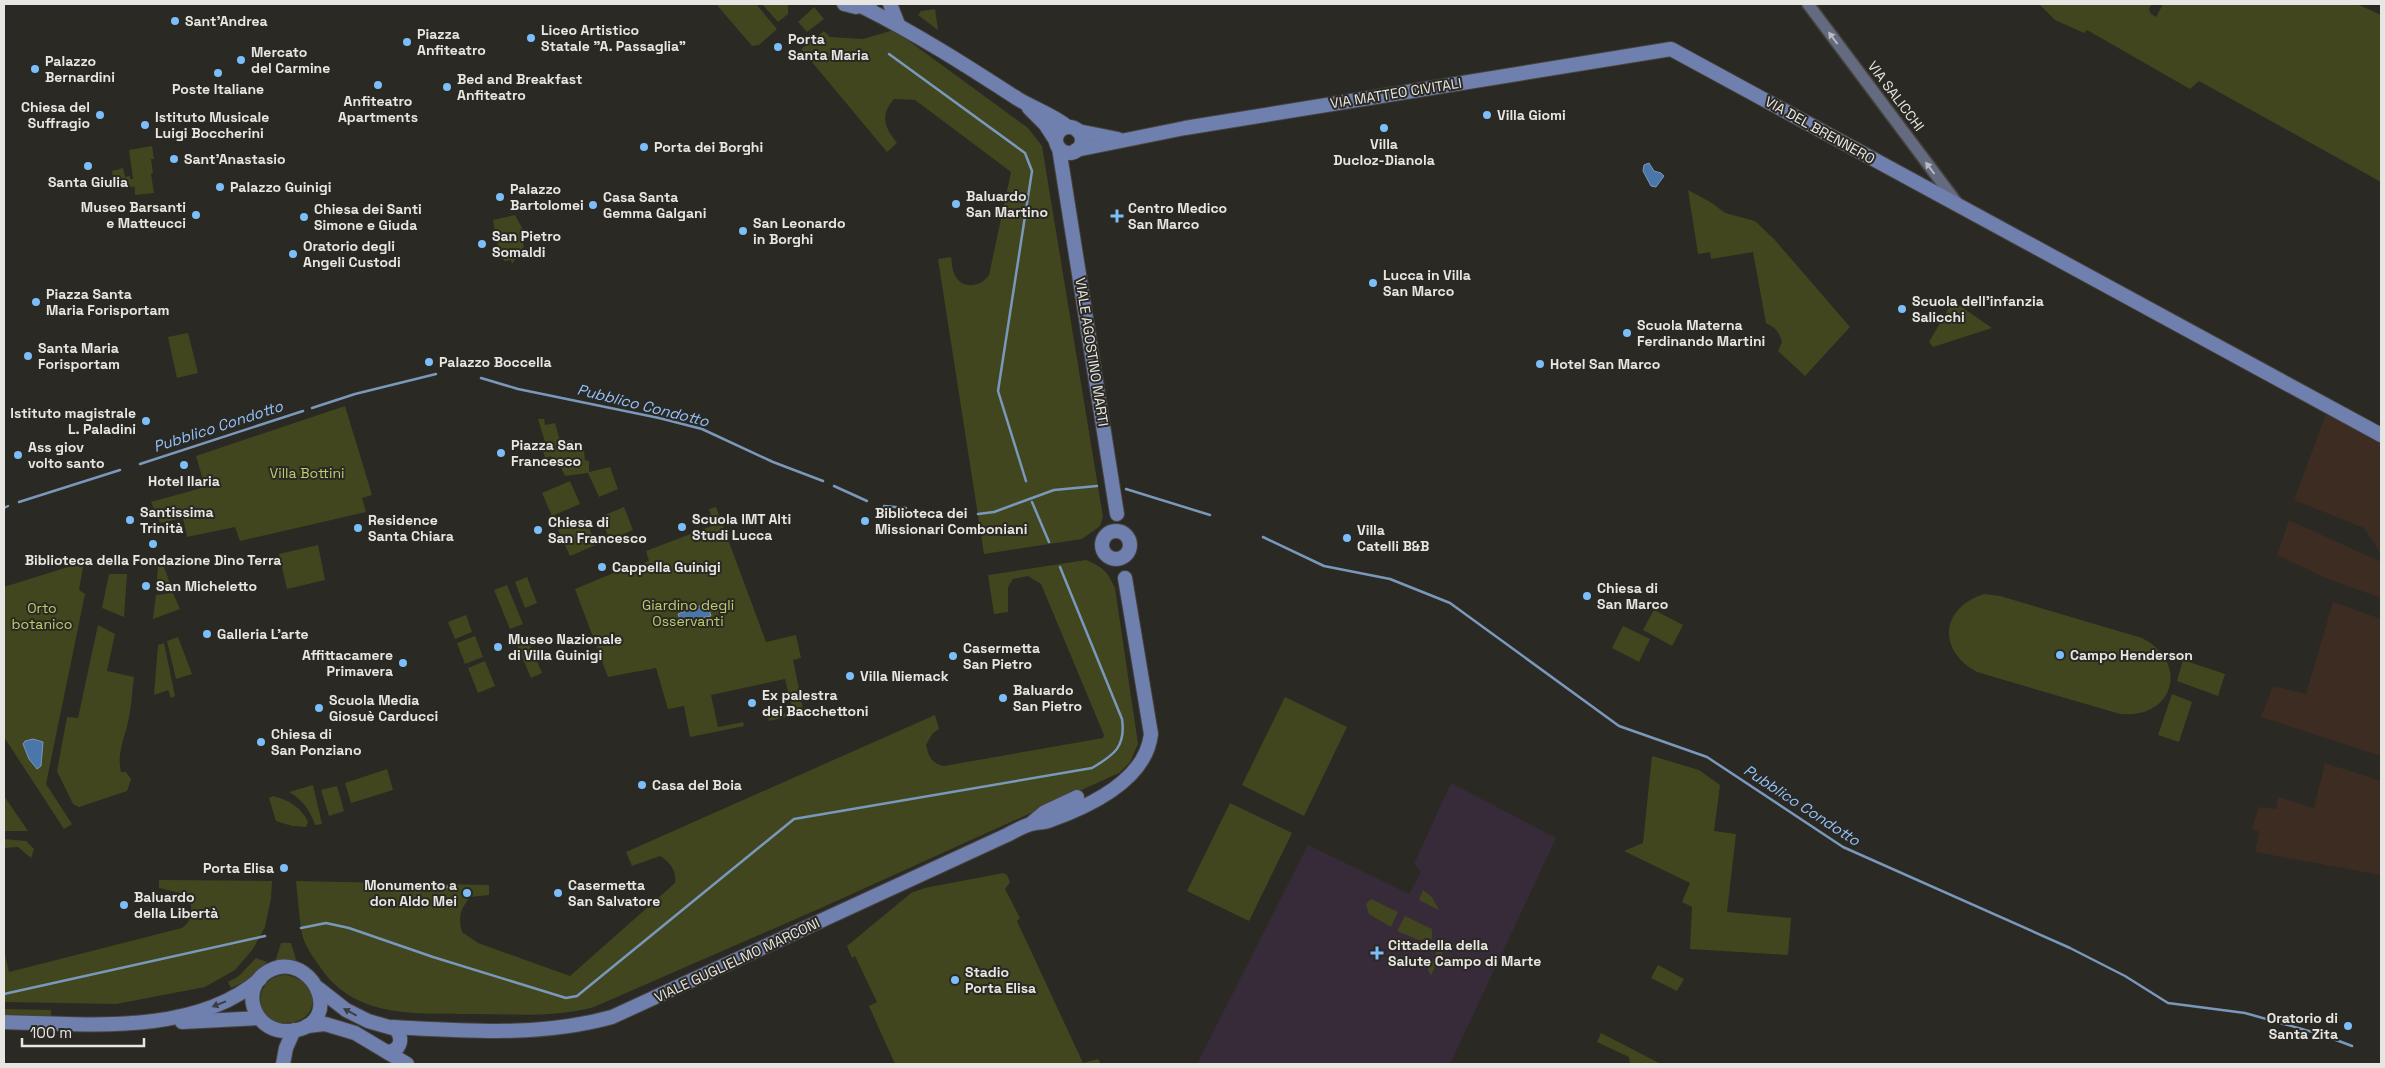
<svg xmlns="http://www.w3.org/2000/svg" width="2385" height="1068" font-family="'Space Grotesk',sans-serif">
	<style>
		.industrial { fill: #3d2c22 }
		.medical { fill: #382b39 }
		.green { fill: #41461e }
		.water { fill: #4b76aa; stroke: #7a98bb }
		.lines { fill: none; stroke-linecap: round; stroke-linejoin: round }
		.stream { stroke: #7a98bb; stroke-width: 2.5 }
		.secondary-casing { stroke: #47443f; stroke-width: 14 }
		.primary-casing { stroke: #47443f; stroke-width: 16 }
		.secondary { stroke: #646a7f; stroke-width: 11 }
		.primary { stroke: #6f7fae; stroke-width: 14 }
		.oneway { fill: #babbbf }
		.oneway2 { fill: #3c3e46 }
		.poi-dot { fill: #7cbef9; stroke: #2b2923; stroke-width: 2 }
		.labels { text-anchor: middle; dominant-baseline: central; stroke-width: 4; stroke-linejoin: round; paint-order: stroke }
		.poi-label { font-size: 14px; font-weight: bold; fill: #e8e6e2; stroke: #2b2923; text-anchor: start }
		.street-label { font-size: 14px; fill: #e8e6e2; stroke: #2b2923 }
		.park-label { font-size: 14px; fill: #becd6b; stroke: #2b2923 }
		.water-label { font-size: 15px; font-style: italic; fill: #92c3ff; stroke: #2b2923 }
	</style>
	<rect width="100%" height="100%" fill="#2b2923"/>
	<g class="industrial">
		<path d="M2326 414 2381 443V554L2364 528 2294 500Z"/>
		<path d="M2289 520 2381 562V598L2328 579 2277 555Z"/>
		<path d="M2333 602 2381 619V756L2261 717 2273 686 2306 694Z"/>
		<path d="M2325 763 2381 781V875L2255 852 2259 832 2252 828 2259 807 2276 809 2278 797 2314 808Z"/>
	</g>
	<path class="medical" d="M1451 783 1556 838 1450 1064H1197L1308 845 1409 894 1421 872 1414 864Z"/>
	<g class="green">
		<path d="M716 4H756L777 29 759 45 752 46Z"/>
		<path d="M762 4H788V14L778 22Z"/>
		<path d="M2039 4H2152L2149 8 2150 13 2156 17 2163 4H2357L2381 15V182L2199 81 2190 89 2087 30 2084 33 2055 20Z"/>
		<path d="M814 7 824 19 807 32 798 22Z"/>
		<path d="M935 9 938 30 918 15 921 11Z"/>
		<path d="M894 30 1028 128 1042 146 1103 517 1100 526 1082 539 984 554 938 259 951 257C952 262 952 269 954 273 961 291 981 287 989 275L1011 172 915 100 894 99C880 115 884 127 897 143L887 152 801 49 824 31 830 37 863 39Z"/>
		<path d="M152 146 154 159H151L153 173 151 174 154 193 135 195V187L114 186 112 171 123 168 125 177 130 176V179H133L129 150Z"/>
		<path d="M1688 190 1712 203 1725 213 1755 221 1774 239 1850 327 1805 376 1778 351 1782 342C1779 332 1776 328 1766 323L1753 252 1711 259 1710 252 1698 254Z"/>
		<path d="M515 215 526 235 520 238 524 246 512 264 511 260 504 261 502 251H499L493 220Z"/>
		<path d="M1953 301 1992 328 1933 347 1929 342Z"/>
		<path d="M188 333 198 373 177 378 168 337Z"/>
		<path d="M345 406 372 495 362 498 366 512 240 541 235 527 187 537 183 518 160 523 151 502 205 487 196 456Z"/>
		<path d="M538 419H544L545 425 555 423 560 441 573 440 574 451H584L585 460 589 461V472L610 467 618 489 599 497 588 473 565 476 560 465 555 467 551 456 545 458 542 447 546 445Z"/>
		<path d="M570 481 580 504 552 516 542 493Z"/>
		<path d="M624 507 633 530 610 540 600 517Z"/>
		<path d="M716 507 766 642 796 635 801 658 793 660 804 713 769 721 768 717 793 711 785 679 711 695 718 727 743 722 744 726 690 737 684 706 668 709 656 668 608 677 575 589 616 572 617 574 649 561 646 551 714 525 709 509Z"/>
		<path d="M585 518 596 545 570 556 558 530Z"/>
		<path d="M318 545 325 580 287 589 279 554Z"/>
		<path d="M1086 560C1103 567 1107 571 1115 588L1138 744 1130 762 1119 773 821 908 594 1007C553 1018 512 1014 469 1014 413 1013 353 1019 318 964 312 956 304 944 302 934 299 917 298 899 296 881L489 885V895L470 897C460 910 458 917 462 932L478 943 570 976 675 883C677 871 670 862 660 856L632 866 626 852 935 715 939 729 932 734 926 745C929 757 931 763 944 766L1103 738 1104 735 1041 584 1028 576 1013 579 1008 587V612L994 614 988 575Z"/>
		<path d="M84 562 79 590 85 594 46 784 72 824 64 829 4 737V587Z"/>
		<path d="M158 567H164L172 589 156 591Z"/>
		<path d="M109 574H127L124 617 102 608Z"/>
		<path d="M527 577 537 603 525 608 515 582Z"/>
		<path d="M507 585 523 624 510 629 494 590Z"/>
		<path d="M173 593 180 609 153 619 156 595Z"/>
		<path d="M1984 594 2000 596 2142 638C2190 663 2174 719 2120 714L1977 672C1937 651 1940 608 1984 594Z"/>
		<path d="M1654 610 1683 625 1672 646 1643 630Z"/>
		<path d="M466 615 472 632 455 639 448 622Z"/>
		<path d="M98 625 115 634 107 671 134 677C132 690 132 704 129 717 126 736 116 752 121 772H126L131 779 127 791 79 807 73 804 57 771 67 717 78 718Z"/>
		<path d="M1623 626 1650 639 1639 662 1612 648Z"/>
		<path d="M526 635 542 673 531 678 515 640Z"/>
		<path d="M475 636 483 657 465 664 457 643Z"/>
		<path d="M178 637 192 674 176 679 167 641Z"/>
		<path d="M164 643 175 696 171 698 168 690 154 695 158 645Z"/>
		<path d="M2183 660 2225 674 2218 696 2177 681Z"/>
		<path d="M485 661 495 686 478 693 468 668Z"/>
		<path d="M2172 694 2192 702 2179 742 2158 735Z"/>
		<path d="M1285 697 1347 727 1304 816 1242 785Z"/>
		<path d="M1652 756 1699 770 1720 785 1714 831 1736 834 1727 912 1791 918 1788 955 1690 949 1692 907 1682 902 1690 883 1624 851 1643 843Z"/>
		<path d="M387 769 393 790 351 803 345 783Z"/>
		<path d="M313 785 322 824 315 825C310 810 303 800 289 792Z"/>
		<path d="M337 786 344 811 329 816 321 790Z"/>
		<path d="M4 796 28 831H4Z"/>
		<path d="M273 796C289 800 301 807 308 822L306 827 292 826 276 821 269 798Z"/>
		<path d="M1230 803 1292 833 1249 921 1187 891Z"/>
		<path d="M4 839 26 841 34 849 31 858 18 847 4 848Z"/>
		<path d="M1003 873 1007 875 1010 882 1005 889 1020 918 1017 921 1083 1063 1098 1059 1101 1064H895L869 1006 877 1002 855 956 852 958 847 946 911 893 925 888Z"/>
		<path d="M159 880 272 881 271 898 265 927 253 949 235 970 205 987 116 1004 4 1002V951L9 972 182 928C194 919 192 909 189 895L159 888Z"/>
		<path d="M1423 890 1432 897 1439 910 1419 900Z"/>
		<path d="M1371 899 1398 912 1391 927 1369 914 1366 904Z"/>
		<path d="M1405 916 1432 929V939L1419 940 1397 931Z"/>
		<path d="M1442 941 1461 948 1460 950 1447 944 1431 975 1428 970Z"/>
		<path d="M281 943H291L297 963 275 962Z"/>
		<path d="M256 958 267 962 248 980 231 988 228 982 239 976Z"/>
		<path d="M1658 965 1684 979 1677 991 1651 978Z"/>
		<path d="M286 975C320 981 323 1023 284 1023 252 1023 253 975 286 975Z"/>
		<path d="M4 1009 51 1010V1016L4 1014Z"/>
		<path d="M1601 1033 1661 1064H1630L1629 1057 1597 1042Z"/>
	</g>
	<g class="water">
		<path d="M1649 163 1654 171 1661 173 1664 176 1656 187 1651 186 1643 171 1644 165Z"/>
		<path d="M707 603 711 616 681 622 678 614Z"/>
		<path d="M33 739 43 742 41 766 37 769 29 759 23 744 25 741Z"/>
	</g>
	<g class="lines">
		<g class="stream">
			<path d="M889 54 1025 153 1032 171 998 391 1026 481"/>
			<path d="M481 378 518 389 659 418 702 429 773 462 823 481"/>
			<path d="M312 408 355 394 436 374"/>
			<path d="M140 464 303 411"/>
			<path d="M834 486 867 501"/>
			<path d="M1126 489 1210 515"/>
			<path d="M19 502 120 470"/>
			<path d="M1032 502 1049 542"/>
			<path d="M884 506 906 508"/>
			<path d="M4 508 8 506"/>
			<path d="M978 514 994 512 1054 490 1097 486"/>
			<path d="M1263 537 1324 566 1390 579 1450 603 1619 726 1707 757 1843 847 2070 948 2125 976 2168 1003 2245 1013 2323 1035 2352 1046"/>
			<path d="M385 886 449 887"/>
			<path d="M301 928 326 923 349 928 433 957 566 998 577 996 794 819 1092 768C1114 755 1126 747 1122 719L1060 567"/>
			<path d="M4 994 265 936"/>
		</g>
		<g class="secondary-casing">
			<path id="secondary" d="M1808 4 1957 203"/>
		</g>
		<g class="primary-casing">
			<g id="primary">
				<path d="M844 4 856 7 870 4"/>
				<path d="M890 4 898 24"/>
				<path d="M863 7C917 34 967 66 1018 99 1035 109 1053 115 1068 127"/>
				<path d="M1029 108 1045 124 1056 141"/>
				<circle cx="1069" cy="140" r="13"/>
				<path d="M1078 131 1118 139"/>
				<path d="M1059 148 1117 514"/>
				<path d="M1076 150 1185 128 1671 49 2381 435"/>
				<circle cx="1116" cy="545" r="14"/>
				<path d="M1033 822 1045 812 1077 797"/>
				<path d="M279 967C316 961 341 1020 297 1030 250 1040 234 978 279 967Z"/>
				<path d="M318 988 346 1010 368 1021 396 1029C404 1040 400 1051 387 1052"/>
				<path d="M4 1022C85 1024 194 1036 260 979"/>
				<path d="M182 1022 259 1018"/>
				<path d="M307 1026 325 1024 355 1033 407 1064"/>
				<path d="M393 1027C468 1031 539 1037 612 1017L1007 835C1015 831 1023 826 1031 824 1038 822 1045 823 1051 820 1090 806 1146 780 1151 734L1125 578"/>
				<path d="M283 1064 286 1048 294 1030"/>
			</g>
		</g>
		<use href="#secondary" class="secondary"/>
		<use href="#primary" class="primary"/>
	</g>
	<defs><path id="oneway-solid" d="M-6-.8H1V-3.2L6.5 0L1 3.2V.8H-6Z" transform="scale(1.25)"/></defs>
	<g class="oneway">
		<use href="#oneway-solid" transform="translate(1833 38) rotate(-127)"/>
		<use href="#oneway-solid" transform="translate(1930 168) rotate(-127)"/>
	</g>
	<g class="oneway2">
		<use href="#oneway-solid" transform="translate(219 1004) rotate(159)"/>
		<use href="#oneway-solid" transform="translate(350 1012) rotate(-152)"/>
	</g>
	<g class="poi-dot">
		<circle cx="175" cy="21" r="5"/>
		<circle cx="531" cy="38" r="5"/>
		<circle cx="407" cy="42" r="5"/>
		<circle cx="778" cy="47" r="5"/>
		<circle cx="241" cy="60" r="5"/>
		<circle cx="35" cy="69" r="5"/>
		<circle cx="218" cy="73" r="5"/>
		<circle cx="378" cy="85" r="5"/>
		<circle cx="447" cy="87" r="5"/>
		<circle cx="100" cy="115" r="5"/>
		<circle cx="1487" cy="115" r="5"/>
		<circle cx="145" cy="125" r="5"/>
		<circle cx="1384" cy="128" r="5"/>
		<circle cx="644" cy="147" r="5"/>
		<circle cx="174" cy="159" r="5"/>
		<circle cx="88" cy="166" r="5"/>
		<circle cx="220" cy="187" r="5"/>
		<circle cx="500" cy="197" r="5"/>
		<circle cx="956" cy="204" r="5"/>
		<circle cx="593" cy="205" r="5"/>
		<circle cx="196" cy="215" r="5"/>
		<path d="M1114.5 208.5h5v5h5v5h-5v5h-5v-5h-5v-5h5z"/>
		<circle cx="304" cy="217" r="5"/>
		<circle cx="743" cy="231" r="5"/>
		<circle cx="482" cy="244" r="5"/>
		<circle cx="293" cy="254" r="5"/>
		<circle cx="1373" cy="283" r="5"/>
		<circle cx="36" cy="302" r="5"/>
		<circle cx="1902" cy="309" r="5"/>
		<circle cx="1627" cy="333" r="5"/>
		<circle cx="28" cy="356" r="5"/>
		<circle cx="429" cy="362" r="5"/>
		<circle cx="1540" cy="364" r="5"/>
		<circle cx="146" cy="421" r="5"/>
		<circle cx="501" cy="453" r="5"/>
		<circle cx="18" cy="455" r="5"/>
		<circle cx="184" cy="465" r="5"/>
		<circle cx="130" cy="520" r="5"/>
		<circle cx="865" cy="521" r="5"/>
		<circle cx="682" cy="527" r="5"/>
		<circle cx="358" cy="528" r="5"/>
		<circle cx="538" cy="530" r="5"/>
		<circle cx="1347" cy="538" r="5"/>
		<circle cx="153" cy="544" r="5"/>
		<circle cx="602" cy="567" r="5"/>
		<circle cx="146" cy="586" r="5"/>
		<circle cx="1587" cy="596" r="5"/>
		<circle cx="207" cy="634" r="5"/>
		<circle cx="498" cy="647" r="5"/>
		<circle cx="2060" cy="655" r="5"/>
		<circle cx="953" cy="656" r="5"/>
		<circle cx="403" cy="663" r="5"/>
		<circle cx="850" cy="676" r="5"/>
		<circle cx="1003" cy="698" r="5"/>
		<circle cx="752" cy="703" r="5"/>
		<circle cx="319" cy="708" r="5"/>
		<circle cx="261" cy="742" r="5"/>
		<circle cx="642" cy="785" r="5"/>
		<circle cx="284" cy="868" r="5"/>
		<circle cx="467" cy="893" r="5"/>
		<circle cx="558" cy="893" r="5"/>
		<circle cx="124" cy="905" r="5"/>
		<path d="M1374.5 945.5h5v5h5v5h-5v5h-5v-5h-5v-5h5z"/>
		<circle cx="955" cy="980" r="5"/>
		<circle cx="2348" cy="1026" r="5"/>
	</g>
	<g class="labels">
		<g class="poi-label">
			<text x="185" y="21">Sant'Andrea</text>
			<text x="541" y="30">Liceo Artistico<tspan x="541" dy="16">Statale "A. Passaglia"</tspan></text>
			<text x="417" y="34">Piazza<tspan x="417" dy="16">Anfiteatro</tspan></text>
			<text x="788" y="39">Porta<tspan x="788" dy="16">Santa Maria</tspan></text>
			<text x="251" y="52">Mercato<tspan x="251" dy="16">del Carmine</tspan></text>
			<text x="45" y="61">Palazzo<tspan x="45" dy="16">Bernardini</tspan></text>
			<text x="457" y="79">Bed and Breakfast<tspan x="457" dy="16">Anfiteatro</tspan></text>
			<text x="218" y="89" text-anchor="middle">Poste Italiane</text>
			<text x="378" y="101" text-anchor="middle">Anfiteatro<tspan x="378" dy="16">Apartments</tspan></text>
			<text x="90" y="107" text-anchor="end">Chiesa del<tspan x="90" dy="16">Suffragio</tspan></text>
			<text x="1497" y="115">Villa Giomi</text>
			<text x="155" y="117">Istituto Musicale<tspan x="155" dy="16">Luigi Boccherini</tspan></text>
			<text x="1384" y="144" text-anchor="middle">Villa<tspan x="1384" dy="16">Ducloz-Dianola</tspan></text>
			<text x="654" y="147">Porta dei Borghi</text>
			<text x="184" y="159">Sant'Anastasio</text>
			<text x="88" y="182" text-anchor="middle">Santa Giulia</text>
			<text x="230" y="187">Palazzo Guinigi</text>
			<text x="510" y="189">Palazzo<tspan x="510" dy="16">Bartolomei</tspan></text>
			<text x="966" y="196">Baluardo<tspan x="966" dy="16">San Martino</tspan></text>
			<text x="603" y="197">Casa Santa<tspan x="603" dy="16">Gemma Galgani</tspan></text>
			<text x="186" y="207" text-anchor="end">Museo Barsanti<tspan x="186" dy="16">e Matteucci</tspan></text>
			<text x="1128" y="208">Centro Medico<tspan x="1128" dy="16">San Marco</tspan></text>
			<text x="314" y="209">Chiesa dei Santi<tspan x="314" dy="16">Simone e Giuda</tspan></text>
			<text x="753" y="223">San Leonardo<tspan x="753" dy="16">in Borghi</tspan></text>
			<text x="492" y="236">San Pietro<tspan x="492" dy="16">Somaldi</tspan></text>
			<text x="303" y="246">Oratorio degli<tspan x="303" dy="16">Angeli Custodi</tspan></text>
			<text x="1383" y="275">Lucca in Villa<tspan x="1383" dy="16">San Marco</tspan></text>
			<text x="46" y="294">Piazza Santa<tspan x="46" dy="16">Maria Forisportam</tspan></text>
			<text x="1912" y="301">Scuola dell'infanzia<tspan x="1912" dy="16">Salicchi</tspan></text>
			<text x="1637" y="325">Scuola Materna<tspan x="1637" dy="16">Ferdinando Martini</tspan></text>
			<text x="38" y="348">Santa Maria<tspan x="38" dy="16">Forisportam</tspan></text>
			<text x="439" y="362">Palazzo Boccella</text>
			<text x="1550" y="364">Hotel San Marco</text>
			<text x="136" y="413" text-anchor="end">Istituto magistrale<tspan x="136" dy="16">L. Paladini</tspan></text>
			<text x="511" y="445">Piazza San<tspan x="511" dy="16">Francesco</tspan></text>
			<text x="28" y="447">Ass giov<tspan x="28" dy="16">volto santo</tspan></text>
			<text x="184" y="481" text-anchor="middle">Hotel Ilaria</text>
			<text x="140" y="512">Santissima<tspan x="140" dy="16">Trinità</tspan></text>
			<text x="875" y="513">Biblioteca dei<tspan x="875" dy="16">Missionari Comboniani</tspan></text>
			<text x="692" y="519">Scuola IMT Alti<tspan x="692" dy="16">Studi Lucca</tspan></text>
			<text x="368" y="520">Residence<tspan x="368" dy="16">Santa Chiara</tspan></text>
			<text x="548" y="522">Chiesa di<tspan x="548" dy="16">San Francesco</tspan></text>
			<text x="1357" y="530">Villa<tspan x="1357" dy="16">Catelli B&amp;B</tspan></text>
			<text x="153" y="560" text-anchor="middle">Biblioteca della Fondazione Dino Terra</text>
			<text x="612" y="567">Cappella Guinigi</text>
			<text x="156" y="586">San Micheletto</text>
			<text x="1597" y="588">Chiesa di<tspan x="1597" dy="16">San Marco</tspan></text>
			<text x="217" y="634">Galleria L'arte</text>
			<text x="508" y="639">Museo Nazionale<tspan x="508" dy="16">di Villa Guinigi</tspan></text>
			<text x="963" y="648">Casermetta<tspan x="963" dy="16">San Pietro</tspan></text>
			<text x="393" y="655" text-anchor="end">Affittacamere<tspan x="393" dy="16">Primavera</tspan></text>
			<text x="2070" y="655">Campo Henderson</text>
			<text x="860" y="676">Villa Niemack</text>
			<text x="1013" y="690">Baluardo<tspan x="1013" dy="16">San Pietro</tspan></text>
			<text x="762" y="695">Ex palestra<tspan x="762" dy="16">dei Bacchettoni</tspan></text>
			<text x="329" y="700">Scuola Media<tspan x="329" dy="16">Giosuè Carducci</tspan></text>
			<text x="271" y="734">Chiesa di<tspan x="271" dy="16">San Ponziano</tspan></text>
			<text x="652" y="785">Casa del Boia</text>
			<text x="274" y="868" text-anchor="end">Porta Elisa</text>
			<text x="457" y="885" text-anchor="end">Monumento a<tspan x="457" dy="16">don Aldo Mei</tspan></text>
			<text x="568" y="885">Casermetta<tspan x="568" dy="16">San Salvatore</tspan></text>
			<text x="134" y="897">Baluardo<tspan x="134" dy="16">della Libertà</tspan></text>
			<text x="1388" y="945">Cittadella della<tspan x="1388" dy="16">Salute Campo di Marte</tspan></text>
			<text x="965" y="972">Stadio<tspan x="965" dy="16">Porta Elisa</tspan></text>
			<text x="2338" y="1018" text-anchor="end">Oratorio di<tspan x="2338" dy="16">Santa Zita</tspan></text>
		</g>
		<g class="street-label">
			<text transform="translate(1396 93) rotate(-9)">VIA MATTEO CIVITALI</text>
			<text transform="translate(1896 96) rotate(53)">VIA SALICCHI</text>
			<text transform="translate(1820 130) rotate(29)">VIA DEL BRENNERO</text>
			<text transform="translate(1092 352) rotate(81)">VIALE AGOSTINO MARTI</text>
			<text transform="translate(737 960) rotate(-25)">VIALE GUGLIELMO MARCONI</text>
		</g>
		<g class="park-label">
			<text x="307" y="473">Villa Bottini</text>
			<text x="688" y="605">Giardino degli<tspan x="688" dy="16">Osservanti</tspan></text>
			<text x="42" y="608">Orto<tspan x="42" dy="16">botanico</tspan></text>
		</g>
		<g class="water-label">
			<text transform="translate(643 405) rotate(14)">Pubblico Condotto</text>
			<text transform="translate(218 426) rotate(-18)">Pubblico Condotto</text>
			<text transform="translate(1802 805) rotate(33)">Pubblico Condotto</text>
		</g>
	</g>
	<rect width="2385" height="1068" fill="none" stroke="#e8e6e2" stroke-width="10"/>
	<path d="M22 1038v8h122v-8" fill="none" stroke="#e8e6e2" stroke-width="2.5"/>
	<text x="30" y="1038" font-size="15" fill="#e8e6e2" stroke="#2b2923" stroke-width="4" paint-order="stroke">100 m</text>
</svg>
